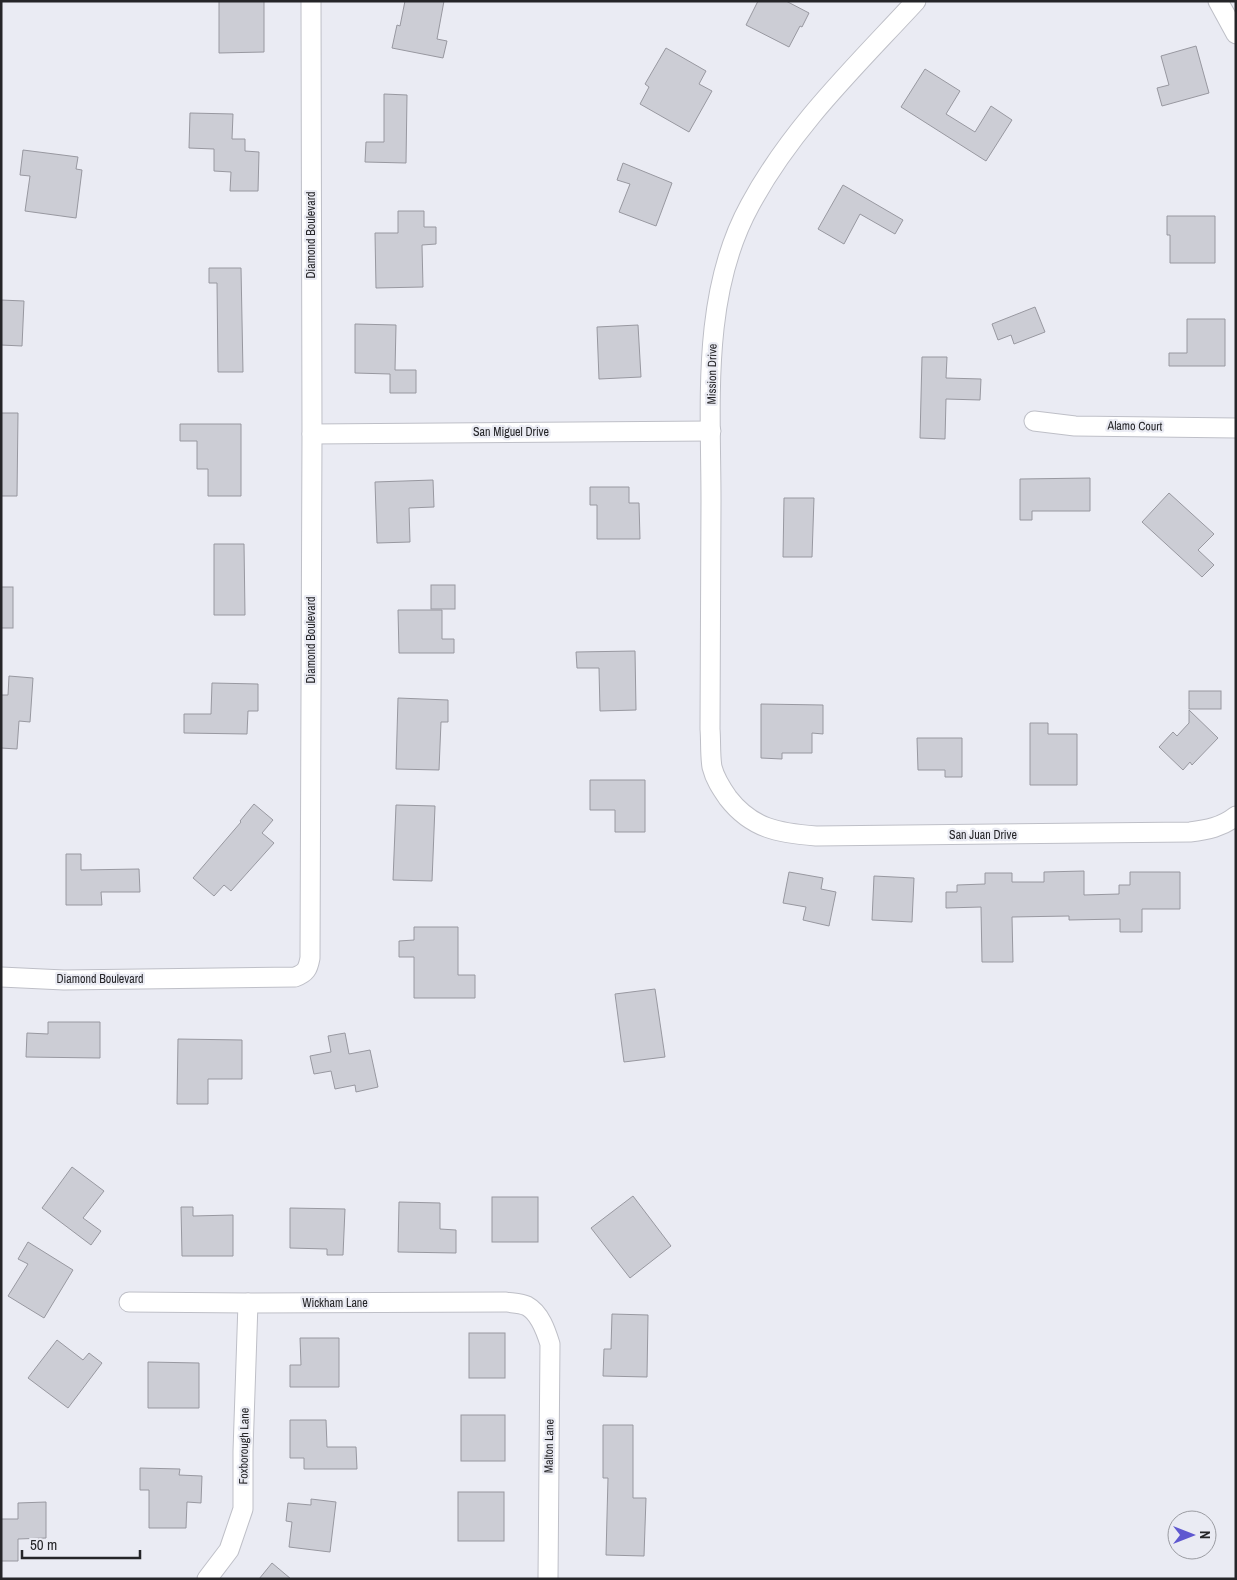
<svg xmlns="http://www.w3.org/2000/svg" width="1237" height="1580" font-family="'Archivo Narrow',sans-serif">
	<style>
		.building { fill: #cccdd5; stroke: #9898a0 }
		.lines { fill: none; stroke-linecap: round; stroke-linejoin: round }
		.street-casing { stroke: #bebfc7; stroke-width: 21 }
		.street { stroke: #fff; stroke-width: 19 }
		.labels { text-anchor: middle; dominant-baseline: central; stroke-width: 4.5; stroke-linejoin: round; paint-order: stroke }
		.street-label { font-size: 12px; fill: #252528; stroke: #eaebf3 }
	</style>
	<rect width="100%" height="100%" fill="#eaebf3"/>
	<g class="building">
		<path d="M219 1H264V52L219 53Z"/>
		<path d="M405 1H444L437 39 447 41 443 58 392 48 397 25 400 26Z"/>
		<path d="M758 1H786L809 13 802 27 800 26 789 47 746 25Z"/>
		<path d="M1196 46 1209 93 1162 106 1157 88 1169 85 1161 56Z"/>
		<path d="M666 48 706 71 699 84 712 91 689 132 640 104 649 87 645 84Z"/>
		<path d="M925 69 960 91 946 114 975 132 991 106 1012 120 986 161 901 107Z"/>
		<path d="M384 94 407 95 406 163 365 162 366 142H384Z"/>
		<path d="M190 113 233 114 232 139H245V151L259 152 258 191H230L231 172 214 171V149L189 148Z"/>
		<path d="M23 150 78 157 76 169 82 170 76 218 25 211 30 176 20 175Z"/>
		<path d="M623 163 672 183 656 226 619 212 630 184 617 180Z"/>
		<path d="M843 185 903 220 895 234 860 214 844 244 818 229Z"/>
		<path d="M398 211H424V227H436V244L422 245 423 287 376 288 375 233H398Z"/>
		<path d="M1167 216H1215V263H1170V235H1167Z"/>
		<path d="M209 268H241L243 372H218L217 283H209Z"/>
		<path d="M1 300 24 301 22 346 1 345Z"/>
		<path d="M1035 307 1045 332 1014 344 1011 335 998 340 992 324Z"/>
		<path d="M1187 319H1225V366H1169V353H1187Z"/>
		<path d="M355 324 396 325 395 370H416V393H390V374L355 373Z"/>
		<path d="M638 325 641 377 599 379 597 327Z"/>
		<path d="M922 357H947L946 378 981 379 980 400 946 399 945 439 920 438Z"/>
		<path d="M1 413H18L17 496H1Z"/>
		<path d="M180 424H241V496H208V469H197V441H180Z"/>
		<path d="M1090 478V511H1032V520H1020V479Z"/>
		<path d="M433 480 434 507 409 508 410 542 377 543 375 482Z"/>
		<path d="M590 487H629V503H639L640 539H597V505H590Z"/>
		<path d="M1169 493 1214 534 1198 550 1214 565 1202 577 1142 522Z"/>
		<path d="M784 498H814L812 557H783Z"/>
		<path d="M214 544H244L245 615H214Z"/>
		<rect x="431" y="585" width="24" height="24"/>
		<rect x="1" y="587" width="12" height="41"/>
		<path d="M398 610H442V639H454V653H399Z"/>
		<path d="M635 651 636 710 600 711 599 668H577L576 652Z"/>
		<path d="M9 676 33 678 30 722 19 721 17 749 1 748V695H8Z"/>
		<path d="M212 683 258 684V711H248L247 734 184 733V714H211Z"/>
		<rect x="1189" y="691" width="32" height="18"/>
		<path d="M398 698 448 700V722H441L439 770 396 769Z"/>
		<path d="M761 704 823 705V734L812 733V753H782V759L761 758Z"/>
		<path d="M1189 710 1218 738 1192 765 1190 762 1183 770 1159 747 1173 732 1177 736 1189 723Z"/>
		<path d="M1030 723H1048V734H1077V785H1030Z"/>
		<path d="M917 738H962V777H945V770H918Z"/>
		<path d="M590 780H645V832H615V810H590Z"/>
		<path d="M254 804 273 820 262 833 274 843 231 891 224 885 214 896 193 878 241 822 240 821Z"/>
		<path d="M396 805 435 806 432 881 393 880Z"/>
		<path d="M66 854H81V870L139 869 140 892H101L102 905H66Z"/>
		<path d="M1084 871V895L1119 894V885H1130V872H1180V909H1142V932H1120V919L1069 920V916L1012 917 1013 962H982L981 907 946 908V892H957V885L985 884V873H1012V882H1044V872Z"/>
		<path d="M789 872 823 878 821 889 836 892 829 926 803 920 806 907 783 903Z"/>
		<path d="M874 876 914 878 912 922 872 920Z"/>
		<path d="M414 927H458V975H475V998H414V957H399V941L414 940Z"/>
		<path d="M655 989 665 1057 624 1062 615 994Z"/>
		<path d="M48 1022H100V1058L26 1057 27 1033 48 1034Z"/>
		<path d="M345 1033 349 1054 370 1050 378 1087 356 1092 355 1085 335 1089 331 1071 314 1074 310 1056 331 1052 328 1036Z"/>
		<path d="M178 1039 242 1040V1079H208V1104H177Z"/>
		<path d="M72 1167 104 1191 83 1218 101 1231 91 1245 42 1208Z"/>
		<path d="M633 1196 671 1246 630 1278 591 1228Z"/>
		<rect x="492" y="1197" width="46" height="45"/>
		<path d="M399 1202 440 1203V1229L456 1230V1253L398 1252Z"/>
		<path d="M181 1207H193V1216L233 1215V1256H182Z"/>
		<path d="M290 1208 345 1209 343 1255H327V1249L290 1248Z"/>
		<path d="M28 1242 73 1270 44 1318 8 1296 28 1264 18 1259Z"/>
		<path d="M612 1314 648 1315 647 1377 603 1376 604 1349H611Z"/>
		<rect x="469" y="1333" width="36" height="45"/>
		<path d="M300 1338H339V1387H290V1365H301Z"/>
		<path d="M57 1340 83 1360 89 1353 102 1363 68 1408 28 1378Z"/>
		<path d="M148 1362 199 1363V1408H148Z"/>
		<rect x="461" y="1415" width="44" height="46"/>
		<path d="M290 1420H326L327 1447H356L357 1469H304V1458H290Z"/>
		<path d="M603 1425H633V1498H646L644 1556 606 1555 608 1478H603Z"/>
		<path d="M140 1468 180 1469 179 1475 202 1476 201 1503 187 1502 186 1528H149V1490H140Z"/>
		<rect x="458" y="1492" width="46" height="49"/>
		<path d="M311 1499 336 1502 330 1552 289 1547 292 1522 286 1521 288 1503 311 1505Z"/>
		<path d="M46 1502V1538L18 1539V1561H1V1519H18V1503Z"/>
		<path d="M272 1563 291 1579H259Z"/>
	</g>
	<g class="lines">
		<g class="street-casing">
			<g id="street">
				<path d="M916 1C856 66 792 127 750 205 701 294 711 403 711 501 711 577 710 653 710 729 711 741 710 755 712 767 715 779 721 788 728 798 752 829 779 833 816 836L1190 832C1207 830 1222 827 1236 816"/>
				<path d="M1218 1 1236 34"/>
				<path d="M1034 421 1075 426 1236 428"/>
				<path d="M312 434 711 431"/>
				<path d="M1 977 64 980 295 977C306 973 308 969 310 958L312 434 311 1"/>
				<path d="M129 1302 248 1303 506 1302C512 1303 521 1303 527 1306 540 1313 546 1331 550 1344L548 1579"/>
				<path d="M207 1579 229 1550 243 1509V1451L248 1303"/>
			</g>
		</g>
		<use href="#street" class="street"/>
	</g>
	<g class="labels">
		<g class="street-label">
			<text transform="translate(311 235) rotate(-90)">Diamond Boulevard</text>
			<text transform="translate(712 374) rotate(-89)">Mission Drive</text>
			<text transform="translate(1135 426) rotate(1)">Alamo Court</text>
			<text x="511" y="432">San Miguel Drive</text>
			<text transform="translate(311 640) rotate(-90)">Diamond Boulevard</text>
			<text x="983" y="835">San Juan Drive</text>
			<text x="100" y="979">Diamond Boulevard</text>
			<text x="335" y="1303">Wickham Lane</text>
			<text transform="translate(244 1446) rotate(-89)">Foxborough Lane</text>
			<text transform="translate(549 1446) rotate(-89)">Malton Lane</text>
		</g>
	</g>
	<rect width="1237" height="1580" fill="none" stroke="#252528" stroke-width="5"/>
	<g transform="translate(1192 1535) rotate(90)"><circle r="24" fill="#eaebf3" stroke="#9b9ca2"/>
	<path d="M0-4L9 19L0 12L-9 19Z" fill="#5f58d0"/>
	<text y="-8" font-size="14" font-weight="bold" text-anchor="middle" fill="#252528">N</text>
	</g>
	<path d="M22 1550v8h118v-8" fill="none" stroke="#252528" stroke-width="2.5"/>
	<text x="30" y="1550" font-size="15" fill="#252528" stroke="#eaebf3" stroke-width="4" paint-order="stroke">50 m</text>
</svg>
